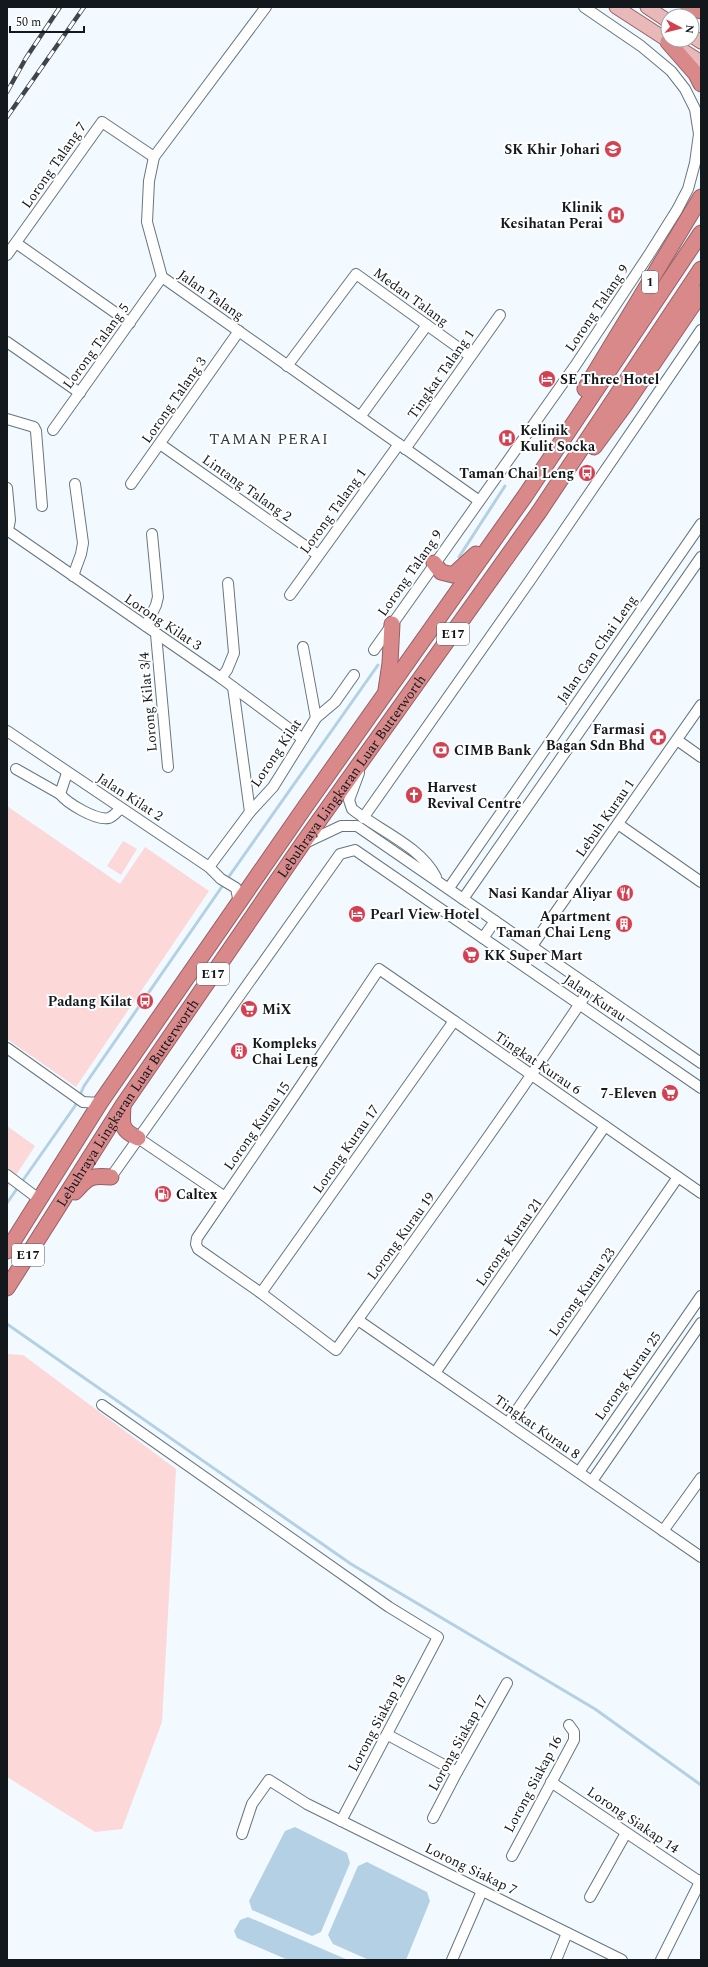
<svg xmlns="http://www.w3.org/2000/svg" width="708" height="1967" font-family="Spectral,serif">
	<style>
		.green { fill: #fdd8d8 }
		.water { fill: #b3d0e4 }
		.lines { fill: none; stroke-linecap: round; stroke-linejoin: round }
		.stream { stroke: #b3d0e4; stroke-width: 3 }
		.minor-casing { stroke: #667680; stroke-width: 12 }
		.major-casing { stroke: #946164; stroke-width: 15 }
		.highway-casing { stroke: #946164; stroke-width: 17 }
		.minor { stroke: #fff; stroke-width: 10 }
		.major { stroke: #e9b8b9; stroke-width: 13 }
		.highway { stroke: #da898b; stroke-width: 15 }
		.rail-casing { stroke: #3f464a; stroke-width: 4.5 }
		.rail { stroke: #fff; stroke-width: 3; stroke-dasharray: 9; stroke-linecap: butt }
		.labels { text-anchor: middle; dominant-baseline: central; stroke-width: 4; stroke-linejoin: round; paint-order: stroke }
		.shield { fill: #fff; stroke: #595d60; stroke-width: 1 }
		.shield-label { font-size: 13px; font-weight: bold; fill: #12181c }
		.poi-label { font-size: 14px; font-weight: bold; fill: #12181c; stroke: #fff; text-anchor: start }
		.street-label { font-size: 14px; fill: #12181c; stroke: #fff }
		.neighbourhood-label { font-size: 15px; letter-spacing: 1px; fill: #2f3d47; stroke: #fff }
	</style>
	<rect width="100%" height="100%" fill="#f3faff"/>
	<g class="green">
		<path d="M7 806 120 884 145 847 209 891 76 1087 7 1039Z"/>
		<path d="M123 841 137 849 121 875 107 866Z"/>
		<path d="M7 1126 35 1146 7 1189Z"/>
		<path d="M8 1354 23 1355 176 1469 162 1722 122 1829 95 1832 7 1777Z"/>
	</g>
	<g class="water">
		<path d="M295 1827 347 1853 350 1863 321 1932 312 1936 252 1910 249 1901 285 1831Z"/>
		<path d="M367 1862 427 1892 430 1901 406 1960H369L333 1944 328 1935 358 1866Z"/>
		<path d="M248 1917 348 1960H288L237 1938 234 1931 240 1920Z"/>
	</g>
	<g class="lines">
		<g class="stream">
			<path d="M459 557 505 486"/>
			<path d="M7 1203 75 1106 84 1086 230 875 378 665"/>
			<path d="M7 1324 351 1564 595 1709 701 1785"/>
		</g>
		<g class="minor-casing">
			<g id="minor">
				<path d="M266 7 154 157 149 181 147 222 162 277 478 500"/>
				<path d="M16 243 130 323"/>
				<path d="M7 255 102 122 154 157"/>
				<path d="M7 342 80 393"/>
				<path d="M287 366 356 274 470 356"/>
				<path d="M360 417 427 325"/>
				<path d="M7 419 34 427 36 431 42 506"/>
				<path d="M53 430 162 277"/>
				<path d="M160 444 318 555"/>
				<path d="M405 449 500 315"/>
				<path d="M131 484 239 331"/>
				<path d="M7 488 10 520 8 530"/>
				<path d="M7 530 221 678 303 739"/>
				<path d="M73 576 81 554 83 543 75 484"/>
				<path d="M290 595 399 444"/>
				<path d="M146 626 156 605 158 597 152 534"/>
				<path d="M156 634 168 767"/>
				<path d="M303 647 316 718"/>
				<path d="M374 650 575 366 650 253 677 210 688 189 695 163 699 134 695 109 685 89 671 71 641 46 584 7"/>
				<path d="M221 678 227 670 234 653 228 583"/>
				<path d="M233 687 250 812"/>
				<path d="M7 731 209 867 221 879 236 888 239 903"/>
				<path d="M677 740 701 757"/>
				<path d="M16 769 60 794"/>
				<path d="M67 773 60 794C67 803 96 821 109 818 114 816 117 812 121 808"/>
				<path d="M359 773 349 800 352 809C380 831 420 846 436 877"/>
				<path d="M363 818 531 579 701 330"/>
				<path d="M618 824 701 882"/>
				<path d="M305 843 341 826H357L701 1063"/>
				<path d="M209 867 250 812 273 787 316 718 335 702 354 675"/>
				<path d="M449 888 701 524"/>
				<path d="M463 899 701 557"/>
				<path d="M483 938 495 921"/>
				<path d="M532 946 701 705"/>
				<path d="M591 987C509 1110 422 1230 336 1350L261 1293 198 1249 196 1244 197 1238 296 1093 379 969C487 1043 594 1119 701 1193"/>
				<path d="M7 1048 83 1102 100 1103"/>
				<path d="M138 1138 225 1197"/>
				<path d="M7 1175 40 1200"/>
				<path d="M111 1177 340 854 355 850 701 1088"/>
				<path d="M261 1293 454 1021"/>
				<path d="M358 1320 701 1557"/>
				<path d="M435 1373 605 1126"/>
				<path d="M102 1405 389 1607 438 1637 341 1821"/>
				<path d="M508 1423 678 1177"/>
				<path d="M579 1472 701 1296"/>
				<path d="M592 1481 701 1323"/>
				<path d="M663 1531 701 1478"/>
				<path d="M388 1735 457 1772"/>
				<path d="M551 1782 700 1882"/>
				<path d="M433 1818 457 1772 507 1683"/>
				<path d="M242 1834 252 1804 269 1780 307 1804 622 1960"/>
				<path d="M512 1856 574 1740V1732L569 1725"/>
				<path d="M590 1897 626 1833"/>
				<path d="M452 1960 482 1891"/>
				<path d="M556 1960 567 1933"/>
				<path d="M661 1960 701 1880"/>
			</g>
		</g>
		<g class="major-casing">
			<g id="major">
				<path d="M616 7 701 62"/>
				<path d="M647 7 668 21"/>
				<path d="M692 36 701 42"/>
			</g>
		</g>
		<g class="highway-casing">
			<g id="highway">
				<path d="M689 7 701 11"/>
				<path d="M668 42 696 74 701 84"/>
				<path d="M585 389 701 197"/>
				<path d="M594 447 625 405 701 293"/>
				<path d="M434 563 441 572 453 575 476 554"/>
				<path d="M386 690 390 663 392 624"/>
				<path d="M123 1106C122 1124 120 1130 138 1138"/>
				<path d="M75 1192C88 1177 91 1175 111 1177"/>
				<path d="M7 1251 100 1103 305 807 525 496 701 233"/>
				<path id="s1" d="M7 1288 123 1105 303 843 539 512 701 269"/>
			</g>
		</g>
		<use href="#minor" class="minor"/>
		<use href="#major" class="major"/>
		<use href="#highway" class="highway"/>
		<g class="rail-casing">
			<g id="rail">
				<path d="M7 92 26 58 60 7"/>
				<path d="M7 117 84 7"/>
			</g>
		</g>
		<use href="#rail" class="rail"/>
	</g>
	<defs>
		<g id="school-disc" transform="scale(0.9)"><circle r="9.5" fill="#d14152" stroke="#fff"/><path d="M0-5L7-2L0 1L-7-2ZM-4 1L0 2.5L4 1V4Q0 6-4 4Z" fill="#fff"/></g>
		<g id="hospital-disc" transform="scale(0.9)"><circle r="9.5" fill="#d14152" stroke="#fff"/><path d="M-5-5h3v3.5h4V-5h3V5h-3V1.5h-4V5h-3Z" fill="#fff"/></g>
		<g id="hotel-disc" transform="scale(0.9)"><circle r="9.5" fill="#d14152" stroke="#fff"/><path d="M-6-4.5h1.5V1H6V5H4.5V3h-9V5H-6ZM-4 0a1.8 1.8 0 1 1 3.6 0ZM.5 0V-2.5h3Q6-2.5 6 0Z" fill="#fff"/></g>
		<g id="bus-disc" transform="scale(0.9)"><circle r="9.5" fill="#d14152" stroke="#fff"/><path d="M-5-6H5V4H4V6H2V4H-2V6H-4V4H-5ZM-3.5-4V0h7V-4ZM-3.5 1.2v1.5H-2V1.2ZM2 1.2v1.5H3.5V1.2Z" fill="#fff"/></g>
		<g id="pharmacy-disc" transform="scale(0.9)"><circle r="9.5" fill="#d14152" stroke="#fff"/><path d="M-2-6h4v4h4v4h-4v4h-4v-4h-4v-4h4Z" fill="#fff"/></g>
		<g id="bank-disc" transform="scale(0.9)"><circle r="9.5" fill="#d14152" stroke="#fff"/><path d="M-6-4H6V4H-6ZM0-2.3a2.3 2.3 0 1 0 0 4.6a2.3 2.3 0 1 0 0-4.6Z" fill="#fff"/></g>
		<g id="church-disc" transform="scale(0.9)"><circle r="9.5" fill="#d14152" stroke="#fff"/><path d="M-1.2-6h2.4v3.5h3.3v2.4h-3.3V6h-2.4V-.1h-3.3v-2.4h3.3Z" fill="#fff"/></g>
		<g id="restaurant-disc" transform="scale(0.9)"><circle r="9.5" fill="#d14152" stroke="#fff"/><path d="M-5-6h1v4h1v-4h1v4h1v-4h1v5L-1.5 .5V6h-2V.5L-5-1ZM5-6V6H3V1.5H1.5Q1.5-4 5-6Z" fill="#fff"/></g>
		<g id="building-disc" transform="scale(0.9)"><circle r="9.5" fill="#d14152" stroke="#fff"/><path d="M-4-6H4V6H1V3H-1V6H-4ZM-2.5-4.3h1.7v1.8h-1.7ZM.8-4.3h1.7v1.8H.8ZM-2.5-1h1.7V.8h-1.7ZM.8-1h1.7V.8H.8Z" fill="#fff"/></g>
		<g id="supermarket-disc" transform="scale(0.9)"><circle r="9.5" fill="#d14152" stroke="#fff"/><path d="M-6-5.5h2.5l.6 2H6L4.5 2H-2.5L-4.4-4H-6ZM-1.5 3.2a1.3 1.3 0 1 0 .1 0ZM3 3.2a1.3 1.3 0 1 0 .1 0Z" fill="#fff"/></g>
		<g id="fuel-disc" transform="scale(0.9)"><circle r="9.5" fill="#d14152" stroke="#fff"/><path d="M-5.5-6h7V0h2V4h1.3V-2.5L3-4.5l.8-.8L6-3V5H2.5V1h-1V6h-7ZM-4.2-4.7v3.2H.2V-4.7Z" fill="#fff"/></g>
	</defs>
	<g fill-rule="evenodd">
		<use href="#school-disc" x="613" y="149"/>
		<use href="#hospital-disc" x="616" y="215"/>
		<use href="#hotel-disc" x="547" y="379"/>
		<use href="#hospital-disc" x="507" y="438"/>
		<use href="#bus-disc" x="587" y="473"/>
		<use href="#pharmacy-disc" x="658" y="737"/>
		<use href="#bank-disc" x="441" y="750"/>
		<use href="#church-disc" x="414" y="795"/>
		<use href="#restaurant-disc" x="625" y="893"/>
		<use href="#hotel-disc" x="357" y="914"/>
		<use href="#building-disc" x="624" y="924"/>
		<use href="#supermarket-disc" x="471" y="955"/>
		<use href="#bus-disc" x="145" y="1001"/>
		<use href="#supermarket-disc" x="249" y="1009"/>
		<use href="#building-disc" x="239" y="1051"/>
		<use href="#supermarket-disc" x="670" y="1093"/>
		<use href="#fuel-disc" x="163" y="1194"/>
	</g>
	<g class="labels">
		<g class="shield">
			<rect x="642" y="271" width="16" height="22" rx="3"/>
			<rect x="437" y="623" width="32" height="22" rx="3"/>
			<rect x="197" y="963" width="32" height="22" rx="3"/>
			<rect x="12" y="1244" width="32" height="22" rx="3"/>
		</g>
		<g class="shield-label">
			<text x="650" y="282">1</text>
			<text x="453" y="634">E17</text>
			<text x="213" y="974">E17</text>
			<text x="28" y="1255">E17</text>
		</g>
		<g class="poi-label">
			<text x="600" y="149" text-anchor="end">SK Khir Johari</text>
			<text x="603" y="207" text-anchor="end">Klinik<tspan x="603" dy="16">Kesihatan Perai</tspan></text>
			<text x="560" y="379">SE Three Hotel</text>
			<text x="520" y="430">Kelinik<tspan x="520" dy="16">Kulit Socka</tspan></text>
			<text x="574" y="473" text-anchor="end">Taman Chai Leng</text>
			<text x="645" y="729" text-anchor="end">Farmasi<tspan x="645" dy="16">Bagan Sdn Bhd</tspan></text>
			<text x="454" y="750">CIMB Bank</text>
			<text x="427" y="787">Harvest<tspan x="427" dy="16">Revival Centre</tspan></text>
			<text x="612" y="893" text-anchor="end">Nasi Kandar Aliyar</text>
			<text x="370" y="914">Pearl View Hotel</text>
			<text x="611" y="916" text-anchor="end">Apartment<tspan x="611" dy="16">Taman Chai Leng</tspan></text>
			<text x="484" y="955">KK Super Mart</text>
			<text x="132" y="1001" text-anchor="end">Padang Kilat</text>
			<text x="262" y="1009">MiX</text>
			<text x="252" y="1043">Kompleks<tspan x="252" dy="16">Chai Leng</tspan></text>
			<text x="657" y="1093" text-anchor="end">7-Eleven</text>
			<text x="176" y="1194">Caltex</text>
		</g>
		<g class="street-label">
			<text transform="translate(54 165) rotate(-55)">Lorong Talang 7</text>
			<text transform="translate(211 295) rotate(35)">Jalan Talang</text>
			<text transform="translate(411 297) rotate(36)">Medan Talang</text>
			<text transform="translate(597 308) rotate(-56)">Lorong Talang 9</text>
			<text transform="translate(96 346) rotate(-54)">Lorong Talang 5</text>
			<text transform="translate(441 374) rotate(-55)">Tingkat Talang 1</text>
			<text transform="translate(174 400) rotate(-55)">Lorong Talang 3</text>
			<text transform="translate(247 488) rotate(35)">Lintang Talang 2</text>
			<text transform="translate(333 511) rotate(-54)">Lorong Talang 1</text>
			<text transform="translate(410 573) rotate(-55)">Lorong Talang 9</text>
			<text transform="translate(163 622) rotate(34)">Lorong Kilat 3</text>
			<text transform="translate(597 649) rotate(-55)">Jalan Gan Chai Leng</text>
			<text transform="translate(148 702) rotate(-95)">Lorong Kilat 3/4</text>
			<text transform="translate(276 753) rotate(-56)">Lorong Kilat</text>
			<text stroke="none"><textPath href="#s1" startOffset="617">Lebuhraya Lingkaran Luar Butterworth</textPath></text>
			<text transform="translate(130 797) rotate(33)">Jalan Kilat 2</text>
			<text transform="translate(605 818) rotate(-55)">Lebuh Kurau 1</text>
			<text transform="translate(595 998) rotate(34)">Jalan Kurau</text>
			<text transform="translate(538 1063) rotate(34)">Tingkat Kurau 6</text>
			<text stroke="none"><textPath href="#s1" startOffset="221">Lebuhraya Lingkaran Luar Butterworth</textPath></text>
			<text transform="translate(257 1126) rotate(-55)">Lorong Kurau 15</text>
			<text transform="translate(346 1149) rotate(-55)">Lorong Kurau 17</text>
			<text transform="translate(401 1236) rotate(-54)">Lorong Kurau 19</text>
			<text transform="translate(509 1242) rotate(-55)">Lorong Kurau 21</text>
			<text transform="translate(582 1292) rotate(-55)">Lorong Kurau 23</text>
			<text transform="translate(628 1376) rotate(-55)">Lorong Kurau 25</text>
			<text transform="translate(537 1427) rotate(35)">Tingkat Kurau 8</text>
			<text transform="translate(377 1723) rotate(-62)">Lorong Siakap 18</text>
			<text transform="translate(458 1743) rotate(-61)">Lorong Siakap 17</text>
			<text transform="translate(533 1784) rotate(-62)">Lorong Siakap 16</text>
			<text transform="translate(633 1820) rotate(34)">Lorong Siakap 14</text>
			<text transform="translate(471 1869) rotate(26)">Lorong Siakap 7</text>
		</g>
		<g class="neighbourhood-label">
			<text x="269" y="439">TAMAN PERAI</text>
		</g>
	</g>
	<rect width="708" height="1967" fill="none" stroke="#12181c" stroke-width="16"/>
	<g transform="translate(680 28) rotate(97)"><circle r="19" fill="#ffffff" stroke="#a0a3a4"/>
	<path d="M0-3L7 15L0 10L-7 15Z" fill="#d14152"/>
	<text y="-6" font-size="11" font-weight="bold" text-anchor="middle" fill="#12181c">N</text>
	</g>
	<path d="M10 26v6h74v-6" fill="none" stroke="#12181c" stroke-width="2"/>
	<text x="16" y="26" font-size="12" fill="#12181c" stroke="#ffffff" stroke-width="3" paint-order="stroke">50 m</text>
</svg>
